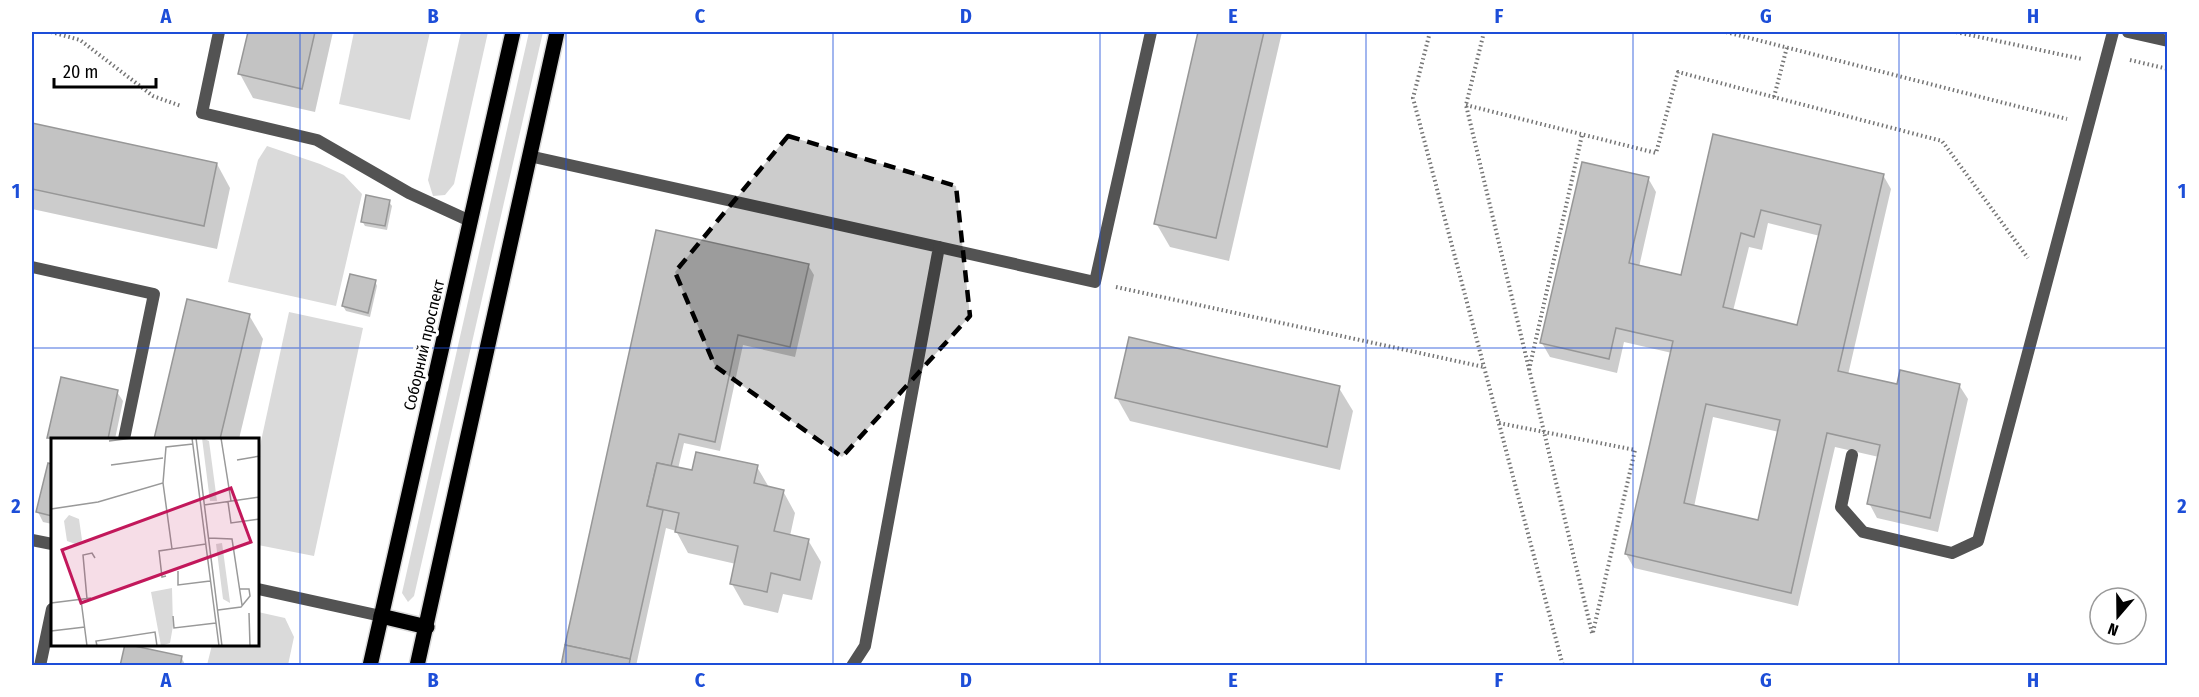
<svg xmlns="http://www.w3.org/2000/svg" width="2199" height="697" font-family="'Fira Sans Condensed',sans-serif">
	<style>
		.green { fill: #dadada }
		.shadow { fill: #0003; fill-rule: evenodd }
		.building { fill: #c3c3c3; stroke: #979797; stroke-width: 1.5; fill-rule: evenodd }
		.lines { fill: none; stroke-linecap: round; stroke-linejoin: round }
		.primary-casing { stroke: #dbdbdb; stroke-width: 18 }
		.path { stroke: #757575; stroke-width: 4; stroke-dasharray: 1.5 3; stroke-linecap: butt }
		.lane { stroke: #535353; stroke-width: 12 }
		.street { stroke: #535353; stroke-width: 12 }
		.primary { stroke: #000; stroke-width: 15 }
		.marked { fill: #000; fill-opacity: 0.2; stroke: #000; stroke-width: 4.5; stroke-dasharray: 12 8; stroke-linejoin: round }
		.grid { fill: none; stroke: #1d4ed8; stroke-width: 1.5; stroke-opacity: 0.55 }
		.labels { text-anchor: middle; dominant-baseline: central; stroke-width: 6; stroke-linejoin: round; paint-order: stroke }
		.street-label { font-size: 16px; fill: #000; stroke: #fff }
		.inset-road { fill: none; stroke: #999; stroke-width: 1.5 }
		.view { fill: #c2185b; fill-opacity: 0.15; stroke: #c2185b; stroke-width: 3 }
		.inset-edge { fill: none; stroke: #000; stroke-width: 3 }
		.neatline { fill: none; stroke: #1d4ed8; stroke-width: 2 }
		.grid-label { font-size: 20px; text-anchor: middle; font-weight: bold; fill: #1d4ed8 }
	</style>
	<rect width="100%" height="100%" fill="#fff"/>
	<g class="green">
		<path d="M354 32H430L410 120 339 104Z"/>
		<path d="M461 32H488L454 184 445 195 433 196 428 180Z"/>
		<path d="M529 32H543L414 596 408 602 402 593Z"/>
		<path d="M267 146 320 164 344 175 362 194 336 306 228 282 258 160Z"/>
		<path d="M289 312 363 328 314 556 258 545V455Z"/>
		<path d="M258 612 285 618 294 637 288 665H207L212 645 258 644Z"/>
	</g>
	<g class="shadow">
		<path d="M250 32H333L315 112 253 98 240 74Z"/>
		<path d="M1200 32H1282L1229 261 1170 247 1156 223Z"/>
		<path d="M32 125 217 164 230 188 217 249 32 209Z"/>
		<path d="M1715 136 1883 175 1891 189 1848 375 1898 386 1959 385 1968 399 1938 532 1877 518 1869 503 1879 457 1835 447 1798 606 1634 568 1626 554 1672 353 1624 342 1617 373 1550 357 1542 343 1648 178 1656 192 1639 267 1682 277ZM1768 223 1820 236 1798 327 1733 311 1749 247 1762 250ZM1713 417 1779 432 1760 522 1694 507Z"/>
		<path d="M389 202 392 206 387 230 365 226 362 221Z"/>
		<path d="M657 232 808 265 814 275 795 357 743 345 720 451 684 443 678 469 693 472 757 467 770 489 783 491 795 513 790 536 808 540 821 562 812 600 783 594 778 613 744 605 732 584 736 564 688 553 676 531 666 528 636 666H562Z"/>
		<path d="M375 281 377 286 370 317 346 311 343 306Z"/>
		<path d="M249 315 263 339 239 439H156Z"/>
		<path d="M1339 388 1353 411 1340 470 1130 421 1117 398Z"/>
		<path d="M117 392 123 401 115 439H52V444L49 438Z"/>
		<path d="M49 465 52 466V524L43 522 38 512Z"/>
		<path d="M181 657 186 666H122Z"/>
	</g>
	<g class="building">
		<path d="M248 32H315L302 89 238 74Z"/>
		<path d="M1198 32H1264L1216 238 1154 224Z"/>
		<path d="M32 123 217 163 204 226 32 189Z"/>
		<path d="M1713 134 1884 174 1838 371 1897 384 1900 370 1960 384 1930 518 1867 504 1880 445 1827 433 1791 593 1625 554 1673 341 1616 328 1609 359 1540 343 1582 162 1649 177 1629 263 1681 275ZM1761 210 1821 225 1797 325 1723 307 1741 233 1754 237ZM1706 404 1780 420 1758 520 1684 503Z"/>
		<path d="M366 195 390 200 385 226 361 222Z"/>
		<path d="M656 230 809 264 790 347 738 335 715 442 679 434 671 466 657 463 647 506 663 510 630 659 565 645Z"/>
		<path d="M350 274 376 280 368 313 342 306Z"/>
		<path d="M187 299 250 314 220 439H154Z"/>
		<path d="M1129 337 1340 386 1327 447 1115 398Z"/>
		<path d="M61 377 118 390 108 439 47 438Z"/>
		<path d="M696 452 758 465 754 483 784 490 774 531 809 539 800 580 771 573 767 592 730 584 738 546 675 532 679 513 647 506 657 463 692 470Z"/>
		<path d="M48 463 52 464V516L36 512Z"/>
		<path d="M125 644 182 656 180 666H120Z"/>
		<path d="M565 645 630 659 629 666H561Z"/>
	</g>
	<g class="lines">
		<g class="primary-casing">
			<g id="primary">
				<path d="M381 616 427 627"/>
				<path d="M370 666 513 32"/>
				<path d="M417 666 557 32"/>
			</g>
		</g>
		<g class="path">
			<path d="M51 32 80 40 153 96 181 106"/>
			<path d="M1430 32 1413 98 1563 666"/>
			<path d="M1484 32 1466 105 1592 633"/>
			<path d="M1726 32 2067 119"/>
			<path d="M1956 32 2082 59"/>
			<path d="M2130 60 2168 69"/>
			<path d="M1774 97 1787 47"/>
			<path d="M1466 105 1656 153 1678 72 1942 141 2028 258"/>
			<path d="M1116 287 1484 367"/>
			<path d="M1529 370 1582 135"/>
			<path d="M1499 423 1635 450 1593 632"/>
		</g>
		<g class="lane">
			<path d="M219 32 202 113 317 140 409 193 470 221"/>
			<path d="M2128 32 2168 41"/>
			<path d="M529 156 939 247 865 646 852 666"/>
			<path d="M939 247 1095 282 1151 32"/>
			<path d="M32 267 154 294 124 439"/>
			<path d="M1852 455 1841 507 1863 532 1952 553 1978 541 2113 32"/>
			<path d="M40 666 52 609"/>
		</g>
		<g class="street">
			<path d="M32 540 52 544"/>
			<path d="M258 589 381 616"/>
		</g>
		<use href="#primary" class="primary"/>
	</g>
	<path class="marked" d="M788 136 956 186 970 316 842 457 715 366 675 272Z"/>
	<path class="grid" d="M300 32V666M566 32V666M833 32V666M1100 32V666M1366 32V666M1633 32V666M1899 32V666M32 348H2168"/>
	<g class="labels">
		<g class="street-label">
			<text transform="translate(424 345) rotate(-77)">Соборний проспект</text>
		</g>
	</g>
	<g transform="translate(51 438)">
		<rect width="208" height="208" fill="#fff"/>
		<path d="M151 0 158 3 166 63H159ZM18 77 28 81 31 102 27 107 16 103 13 83ZM171 105 179 164V165L172 161 165 106ZM121 150 122 188 119 205 110 208 100 154Z" fill="#dadada"/>
		<path class="inset-road" d="M141 0 168 208M145 0 171 208M170 0 180 63M58 3 82 0M186 22 209 18M60 27 112 20M112 45 121 111 155 106M177 64 180 85 209 81M153 67 209 59M0 71 47 64 112 45 115 9 142 6M158 100 181 101 191 167M127 133V147L159 143M115 138 111 139 108 113 121 111M36 161 32 117 41 115 44 120M30 162 36 208M0 165 40 160M167 172 190 169 199 158 198 151H189M198 175 199 208M122 178 123 190 165 185M0 193 34 189M46 208 45 203 104 194 106 208"/>
		<path class="view" d="M180 50 200 104 30 165 11 112Z"/>
		<rect width="208" height="208" class="inset-edge"/>
	</g>
	<rect width="2199" height="697" fill="none" stroke="#ffffff" stroke-width="66"/>
	<g transform="translate(2118 616) rotate(200)"><circle r="28" fill="#ffffff" stroke="#999999" stroke-width="1.5"/>
	<path d="M0-4.5L10 22L0 15L-10 22Z" fill="#000000"/>
	<text y="-9" font-size="16" font-weight="bold" text-anchor="middle" fill="#000000">N</text>
	</g>
	<path d="M54 78v9h102v-9" fill="none" stroke="#000000" stroke-width="3"/>
	<text x="63" y="78" font-size="18" fill="#000000" stroke="#ffffff" stroke-width="4.5" paint-order="stroke">20 m</text>
	<rect x="33" y="33" width="2133" height="631" class="neatline"/>
	<g class="grid-label">
		<text x="166" y="23">A</text>
		<text x="433" y="23">B</text>
		<text x="700" y="23">C</text>
		<text x="966" y="23">D</text>
		<text x="1233" y="23">E</text>
		<text x="1499" y="23">F</text>
		<text x="1766" y="23">G</text>
		<text x="2033" y="23">H</text>
		<text x="16" y="198">1</text>
		<text x="2182" y="198">1</text>
		<text x="16" y="513">2</text>
		<text x="2182" y="513">2</text>
		<text x="166" y="687">A</text>
		<text x="433" y="687">B</text>
		<text x="700" y="687">C</text>
		<text x="966" y="687">D</text>
		<text x="1233" y="687">E</text>
		<text x="1499" y="687">F</text>
		<text x="1766" y="687">G</text>
		<text x="2033" y="687">H</text>
	</g>
</svg>
